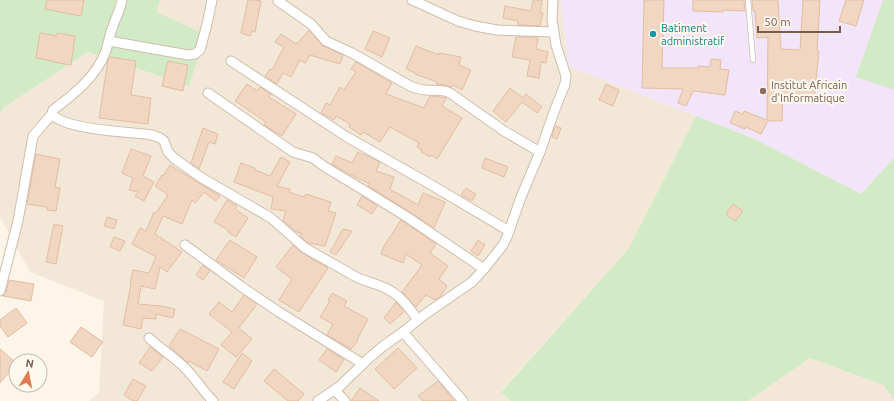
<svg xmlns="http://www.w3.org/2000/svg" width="894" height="401" font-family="Ubuntu,sans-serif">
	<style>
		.residential { fill: #f3e8d7 }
		.education { fill: #f2e5f9 }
		.green { fill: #d3eac7 }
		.building { fill: #f1d6c1; stroke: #e3bda1 }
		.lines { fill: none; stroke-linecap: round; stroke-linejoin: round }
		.service-casing { stroke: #cebeae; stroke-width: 6 }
		.minor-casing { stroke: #cebeae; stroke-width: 11 }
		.service { stroke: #fff; stroke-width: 4.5 }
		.minor { stroke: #fff; stroke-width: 9 }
		.culture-dot { fill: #0f9aa8; stroke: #fef9ef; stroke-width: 1.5 }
		.education-dot { fill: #8d6e63; stroke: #fef9ef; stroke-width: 1.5 }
		.labels { text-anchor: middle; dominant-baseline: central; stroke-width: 4; stroke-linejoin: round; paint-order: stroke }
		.culture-label { font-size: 11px; fill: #0d838f; stroke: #fef9ef; text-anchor: start }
		.education-label { font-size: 11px; fill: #785e54; stroke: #fef9ef; text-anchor: start }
	</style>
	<rect width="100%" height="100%" fill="#fcf5e8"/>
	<g class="residential">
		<path d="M160 0H561L568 66 696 116 629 248 501 391 511 401H89L99 393 104 301 30 272 0 217V114L3 108 88 52 189 86 206 36 157 12Z"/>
		<path d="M810 358 883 385 894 401H748Z"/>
	</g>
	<path class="education" d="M561 0H894V158L861 194 755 139 568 66Z"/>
	<g class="green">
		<path d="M0 0H160L157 12 206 35 189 86 88 52 3 108 0 114Z"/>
		<path d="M883 0H894V90L856 77Z"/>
		<path d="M696 116 755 139 861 194 894 158V400L883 385 810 358 748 401H511L501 392 629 248Z"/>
	</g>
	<g class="building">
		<path d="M47 0H84L81 16 45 9Z"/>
		<path d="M248 0H254L261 1 255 32 252 31 250 36 241 33Z"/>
		<path d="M533 0H542L540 13H543L540 26 518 25V21L503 18 505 6 531 11Z"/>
		<path d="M644 0H664L662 68H698V66L710 67 711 59 721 60 720 69 729 70 725 95 693 91 686 106 678 103 683 89 642 88Z"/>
		<path d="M693 0H744L745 11 723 10V12L693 11Z"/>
		<path d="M752 0H778L781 49 800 50 803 0H820L817 51H819L814 100 783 97 782 121H768L761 134 746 127 745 129 730 123 735 111 743 114 744 111 767 120 768 37 757 38 755 11H753Z"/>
		<path d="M846 0H864L856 26 839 21Z"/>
		<path d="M309 30 323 46 343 55 340 64 310 55 305 63 300 60 291 77 283 73 277 84 265 76 270 69 272 70 284 47 275 42 281 34 296 44 297 42 298 43Z"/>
		<path d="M373 31 390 38 382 57 365 49Z"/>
		<path d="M40 33 57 36V33L75 36 71 65 53 62V61L36 58Z"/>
		<path d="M516 37H538L537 39H538L536 49 548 52 546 63 541 62 539 78 527 76 530 60 512 57Z"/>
		<path d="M416 46 439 55V53L461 57 459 65 471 70 462 90 453 85 452 87 445 85 436 84 437 82 415 74V73L406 69Z"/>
		<path d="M110 57 136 61 131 95 151 98 148 124 99 118 108 60Z"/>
		<path d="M168 61 188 65 183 91 162 86Z"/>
		<path d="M356 62 392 83 386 94 424 108 430 96 441 97 446 98 442 106 462 118 437 159 431 155 430 157 421 152 422 150 417 147 419 143 390 127 380 142 363 132 361 135 349 127 350 124 336 116 334 120 321 113 326 103 330 105 340 87 344 90 356 72 351 69Z"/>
		<path d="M247 84 257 91 260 87 271 94 269 97 296 114 282 136 264 125 266 122 235 101Z"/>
		<path d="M606 84 619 90 613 106 599 100Z"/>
		<path d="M510 88 523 98 526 94 542 107 537 113 522 102 506 122 493 111Z"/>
		<path d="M555 126 561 128 557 139 552 137Z"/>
		<path d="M203 128 218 134 215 144 209 142 199 169 191 163Z"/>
		<path d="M131 149 151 156 143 176 154 182 144 201 135 196 138 192 129 190 133 178 122 173Z"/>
		<path d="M358 152 380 162 376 171 394 177 390 189 418 205 423 193 445 202 434 228 410 212 368 186 370 184 347 173 332 164 336 156 352 163Z"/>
		<path d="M36 154 60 159 55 187 60 188 56 211 47 210V207L27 204Z"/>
		<path d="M281 157 290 162 277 186 290 189 289 192 304 197 306 194 331 202 328 211 336 213 325 246 308 243 300 236 302 234 295 231 283 220 286 211 271 209 273 197 234 182 241 163 255 168V170L270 176Z"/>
		<path d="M485 158 508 167 504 177 482 168Z"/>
		<path d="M170 165 220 196 216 201 204 192 195 203 192 200 182 224 163 216 155 234 182 252 167 272 160 267 155 289 141 286 138 304 161 306 175 309 173 318 156 314V319L143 318 141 329 123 325 131 284 130 283 133 270 149 273 156 257 132 244 140 228 146 231 154 212 156 213 168 195 155 186 162 175 163 176Z"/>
		<path d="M466 188 476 194 472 201 461 195Z"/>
		<path d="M362 196 377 206 372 214 357 205Z"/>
		<path d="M227 200 237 206 235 209 248 218 236 237 228 232V230L214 222Z"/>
		<path d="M733 204 743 211 735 221 726 214Z"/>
		<path d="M107 217 117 220 114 229 104 226Z"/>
		<path d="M401 220 436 244 430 253 448 266 439 279 447 286 440 297 435 300 426 295 416 307 402 292 422 265 406 254 403 263 381 254 384 246Z"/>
		<path d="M54 224 63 226 56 264 46 262Z"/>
		<path d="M343 229 352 231 336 255 330 252Z"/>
		<path d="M114 237 125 241 120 251 110 247Z"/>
		<path d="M230 240 257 257 244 278 216 260Z"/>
		<path d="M478 240 485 245 478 256 471 251Z"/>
		<path d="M293 245 302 253 328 268 299 312 279 300 292 279 276 267Z"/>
		<path d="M203 265 210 271 203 280 196 275Z"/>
		<path d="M9 280 34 284 31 301 3 296 6 292Z"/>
		<path d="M332 293 347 301 344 306 368 319 357 340 358 341 351 349 327 335 333 324 320 317 330 301 328 300Z"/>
		<path d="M244 295 257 304 239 328 252 339 236 357 221 345 232 332 209 314 219 302 232 312Z"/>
		<path d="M396 302 404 312 390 324 384 318Z"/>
		<path d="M16 308 27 323 8 337 0 326V320Z"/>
		<path d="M81 327 103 342 92 357 70 342Z"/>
		<path d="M180 329 219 349 207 371 189 361 188 363 169 346Z"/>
		<path d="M150 347 163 357 152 371 139 363Z"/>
		<path d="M398 348 417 368 394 389 375 369Z"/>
		<path d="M0 349 16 363V364L0 383Z"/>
		<path d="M327 349 344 360 336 372 319 360Z"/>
		<path d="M242 353 252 361 234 389 223 382Z"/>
		<path d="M274 369 304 394 298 401H288L264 381Z"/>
		<path d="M133 379 146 386 137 401H133L124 395Z"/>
		<path d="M438 381 447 392 454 401H423L418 396Z"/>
		<path d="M360 388 379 401H351Z"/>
	</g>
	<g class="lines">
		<g class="service-casing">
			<path id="service" d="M748 0 753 60"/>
		</g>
		<g class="minor-casing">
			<g id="minor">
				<path d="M412 0 458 21 475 26 497 30 554 32"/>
				<path d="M278 1 311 24 326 41 352 53 410 86C415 88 421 90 426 90 435 91 442 89 450 93L504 131 540 152"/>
				<path d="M109 41 188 55 195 54 200 50 207 24 212 0"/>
				<path d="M231 61 347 137 428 183 509 231"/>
				<path d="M208 93 293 152 313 158 325 167 365 191 407 217 484 269"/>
				<path d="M52 114C64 130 131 132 152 135L160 138 164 141 168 152 175 159 202 178 271 218 305 248 351 274C363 282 377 283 389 290 402 297 410 309 418 320"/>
				<path d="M185 245 242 287 279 312 363 364"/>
				<path d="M0 291 18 221 33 136 52 114 53 110C73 95 96 77 105 53 108 46 109 37 112 29 115 19 120 11 122 0"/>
				<path d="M403 332 463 401"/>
				<path d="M149 338C160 348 174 357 185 368 195 378 203 391 213 401"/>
				<path d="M335 390 345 401"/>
				<path d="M318 401 340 386 368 359 382 347 403 332 424 315 472 282 484 269 503 245 507 237 521 197 540 152 554 112 565 84 566 76 556 45 552 20 553 0"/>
			</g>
		</g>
		<use href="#service" class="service"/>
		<use href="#minor" class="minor"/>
	</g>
	<circle class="culture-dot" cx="653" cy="34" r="4"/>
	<circle class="education-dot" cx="763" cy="91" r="4"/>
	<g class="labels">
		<g class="culture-label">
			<text x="661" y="28">Batiment<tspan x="661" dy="13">administratif</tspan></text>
		</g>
		<g class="education-label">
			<text x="771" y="85">Institut Africain<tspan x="771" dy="13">d'Informatique</tspan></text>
		</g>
	</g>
	<g transform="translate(28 373) rotate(10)"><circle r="19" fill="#fef9ef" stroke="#c8bbae"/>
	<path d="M0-3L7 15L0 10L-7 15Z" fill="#e27852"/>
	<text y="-6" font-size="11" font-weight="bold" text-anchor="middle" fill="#765d4d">N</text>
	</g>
	<path d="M758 26v6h82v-6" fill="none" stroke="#765d4d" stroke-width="2"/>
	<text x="764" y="26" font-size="12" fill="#765d4d" stroke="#fef9ef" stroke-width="3" paint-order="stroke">50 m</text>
</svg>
